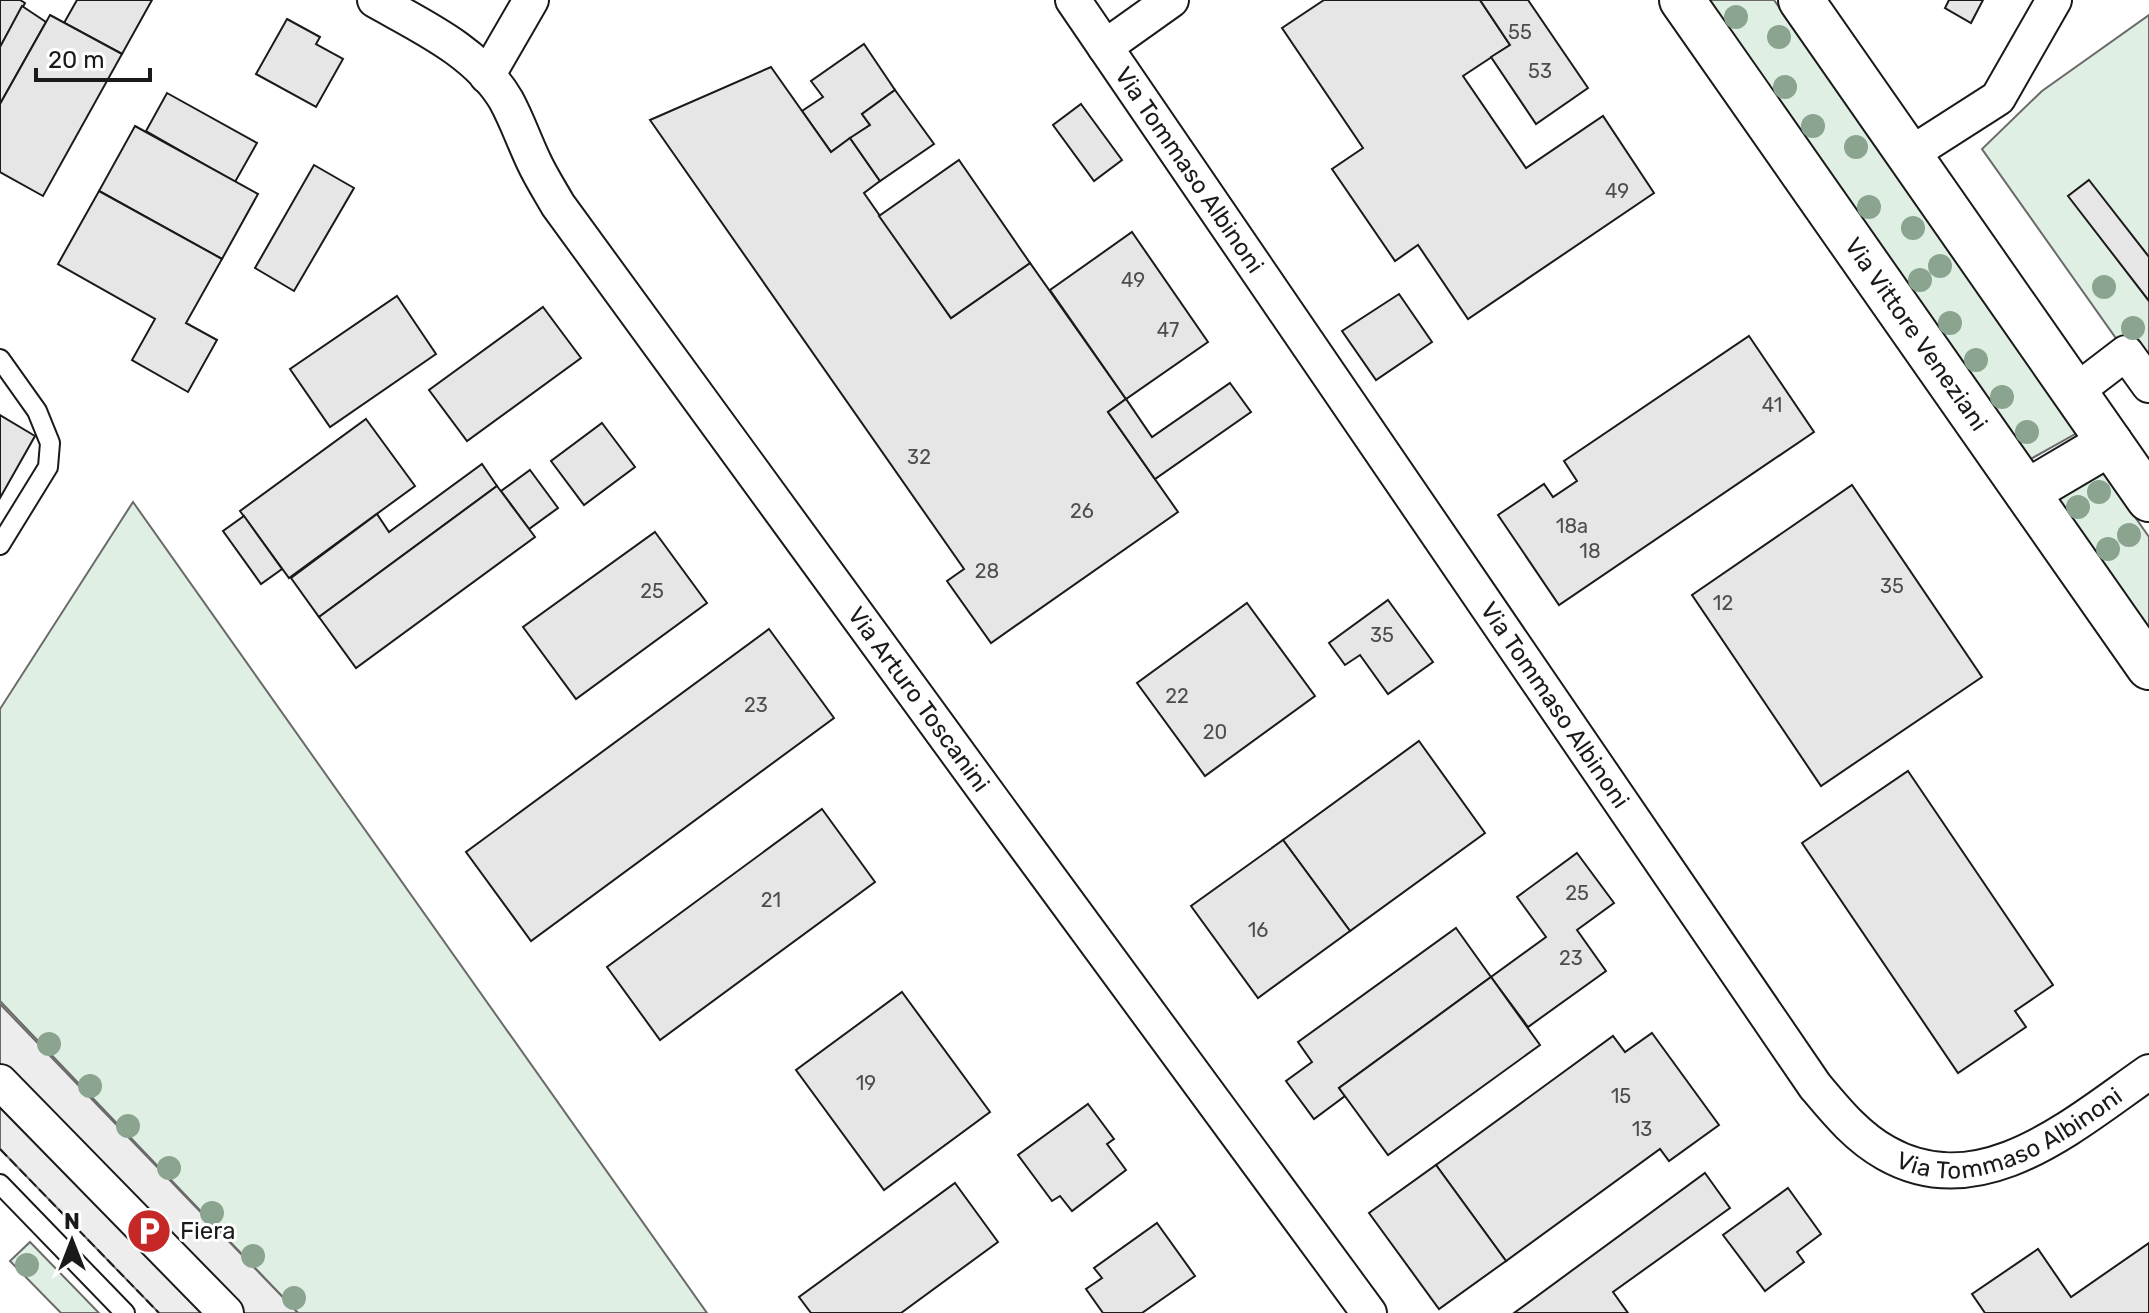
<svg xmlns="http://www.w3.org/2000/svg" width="2149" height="1313" font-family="Rubik,sans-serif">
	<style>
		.green { fill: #e0efe3; stroke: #6a6a6a; stroke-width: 2 }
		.parking { fill: #ededed; stroke: #6a6a6a; stroke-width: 2 }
		.building { fill: #e6e6e6; stroke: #1a1a1a; stroke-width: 2 }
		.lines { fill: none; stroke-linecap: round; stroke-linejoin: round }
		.lane-casing { stroke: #1a1a1a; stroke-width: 22 }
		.street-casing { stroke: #1a1a1a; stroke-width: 38 }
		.secondary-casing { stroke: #1a1a1a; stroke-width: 48 }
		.lane { stroke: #fff; stroke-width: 18 }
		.street { stroke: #fff; stroke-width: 34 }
		.secondary { stroke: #fff; stroke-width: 44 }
		.fence { stroke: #1a1a1a; stroke-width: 2; stroke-dasharray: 10 4; stroke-linecap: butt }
		.tree { fill: #8aa48f }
		.labels { text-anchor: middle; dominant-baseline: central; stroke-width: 6; stroke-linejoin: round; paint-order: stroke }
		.number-label { font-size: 20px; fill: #4d4d4d }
		.street-label { font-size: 24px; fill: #1a1a1a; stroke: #fff }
		.poi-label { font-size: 24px; fill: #1a1a1a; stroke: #fff; text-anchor: start }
	</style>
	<rect width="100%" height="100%" fill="#fff"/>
	<g class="green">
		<path d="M1699 0H1774L2077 433 2020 465Z"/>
		<path d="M2149 15V385L1982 149 2042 91Z"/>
		<path d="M2100 467 2149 537V638L2052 500Z"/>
		<path d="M133 502 707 1313H298L0 1001V709Z"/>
		<path d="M30 1242 99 1313H61L10 1261Z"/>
	</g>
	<path class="parking" d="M0 1004 298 1313H159L0 1149Z"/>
	<g class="building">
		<path d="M0 0H20L25 3 0 47Z"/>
		<path d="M77 0H152L122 54 64 23Z"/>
		<path d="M1324 0H1480L1510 45 1463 76 1526 168 1603 116 1654 193 1468 319 1418 245 1395 261 1332 169 1363 148 1282 28Z"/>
		<path d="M1480 0H1528L1588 88 1536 124 1491 57 1510 45Z"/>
		<path d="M1949 0H1983L1971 23 1945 8Z"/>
		<path d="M22 6 46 22 0 104V47Z"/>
		<path d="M50 15 122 54 43 196 0 172V104Z"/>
		<path d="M287 19 320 37 316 44 343 59 316 107 256 74Z"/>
		<path d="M864 44 895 90 862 114 870 125 831 152 802 111 823 97 811 81Z"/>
		<path d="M771 67 831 152 850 138 880 181 864 193 951 318 1030 263 1126 399 1108 412 1178 512 991 643 947 581 964 569 650 120Z"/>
		<path d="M895 90 934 144 880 181 850 138 870 125 862 114Z"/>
		<path d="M167 93 257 143 235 182 146 131Z"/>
		<path d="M1081 104 1122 160 1094 181 1053 125Z"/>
		<path d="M135 126 258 194 222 259 99 191Z"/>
		<path d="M959 160 1030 263 951 318 879 216Z"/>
		<path d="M314 165 354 188 294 291 255 268Z"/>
		<path d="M2089 180 2149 257V301L2068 196Z"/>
		<path d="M99 191 222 259 186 323 217 340 188 392 132 360 155 319 58 264Z"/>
		<path d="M1132 232 1208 342 1126 399 1050 290Z"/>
		<path d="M1399 294 1432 342 1376 380 1342 331Z"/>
		<path d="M397 296 436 354 330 427 290 369Z"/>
		<path d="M543 307 581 358 467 441 429 390Z"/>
		<path d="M1749 336 1814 432 1559 605 1498 515 1544 484 1553 497 1577 481 1564 461Z"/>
		<path d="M1230 383 1251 412 1155 479 1108 412 1126 399 1152 437Z"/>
		<path d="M0 415 35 436 0 498Z"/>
		<path d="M366 419 415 486 289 578 240 511Z"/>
		<path d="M602 423 635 467 584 505 551 461Z"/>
		<path d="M482 464 497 486 319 617 291 578 377 514 389 532Z"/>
		<path d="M530 470 558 508 529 529 501 491Z"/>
		<path d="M1852 485 1982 677 1821 786 1692 595Z"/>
		<path d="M497 486 535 537 356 668 319 617Z"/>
		<path d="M244 516 282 569 261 584 223 531Z"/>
		<path d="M655 532 707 603 576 699 523 627Z"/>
		<path d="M1388 600 1433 662 1388 694 1360 655 1345 665 1329 643Z"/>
		<path d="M1247 603 1315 696 1205 776 1137 683Z"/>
		<path d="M769 629 834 718 531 941 466 852Z"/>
		<path d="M1419 741 1485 833 1350 931 1283 840Z"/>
		<path d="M1908 771 2053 985 2015 1011 2026 1027 1958 1073 1802 843Z"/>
		<path d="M822 809 875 882 660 1040 607 967Z"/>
		<path d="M1283 840 1350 931 1258 998 1191 906Z"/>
		<path d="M1577 853 1614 903 1577 930 1606 971 1528 1027 1491 977 1546 937 1517 897Z"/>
		<path d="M1456 928 1491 977 1339 1088 1345 1096 1314 1119 1286 1081 1312 1062 1298 1042Z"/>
		<path d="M1491 977 1540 1045 1388 1155 1339 1088Z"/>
		<path d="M902 992 990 1112 884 1190 796 1070Z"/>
		<path d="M1652 1033 1719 1125 1669 1161 1660 1149 1506 1261 1436 1165 1613 1036 1625 1052Z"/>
		<path d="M1088 1104 1114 1139 1107 1144 1126 1170 1072 1211 1060 1196 1052 1201 1018 1155Z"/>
		<path d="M1436 1165 1506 1261 1439 1309 1369 1213Z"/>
		<path d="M1705 1173 1730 1208 1613 1292 1628 1313H1514Z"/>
		<path d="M955 1183 998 1242 901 1313H811L799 1297Z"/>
		<path d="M1788 1188 1821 1234 1797 1252 1804 1262 1765 1291 1723 1235Z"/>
		<path d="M1157 1223 1195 1276 1142 1313H1103L1086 1289 1102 1278 1094 1268Z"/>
		<path d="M2149 1243V1313H1985L1972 1294 2038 1249 2071 1297Z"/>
	</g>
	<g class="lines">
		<g class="lane-casing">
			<g id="lane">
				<path d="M0 359 37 411 50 443 48 467 0 545"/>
				<path d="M0 1184 125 1313"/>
			</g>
		</g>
		<g class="street-casing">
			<g id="street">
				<path id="s1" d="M375 0C421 26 478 52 506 100 517 120 524 141 534 162 541 177 550 191 558 205L1008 822 1369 1313"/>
				<path id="s2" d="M1073 0 1815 1086C1836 1111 1857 1137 1886 1153 1981 1207 2074 1124 2149 1072"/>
				<path d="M1105 47 1171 0"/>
				<path d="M487 76 531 0"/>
				<path d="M1909 155 1998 98 2054 0"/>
				<path d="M2075 392 2126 353 2149 385"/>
				<path d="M0 1082 226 1313"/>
			</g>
		</g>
		<g class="secondary-casing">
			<g id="secondary">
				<path id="s3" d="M1682 0 2149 667"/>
				<path d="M1801 0 2149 499"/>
				<path d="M2027 492 2110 443"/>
			</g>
		</g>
		<use href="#lane" class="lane"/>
		<use href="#street" class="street"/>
		<use href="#secondary" class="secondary"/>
		<path class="fence" d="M0 1149 159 1313"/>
	</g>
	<g class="tree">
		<circle cx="1736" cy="17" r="12"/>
		<circle cx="1779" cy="37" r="12"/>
		<circle cx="1785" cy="87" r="12"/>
		<circle cx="1813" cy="126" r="12"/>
		<circle cx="1856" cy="147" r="12"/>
		<circle cx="1869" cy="207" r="12"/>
		<circle cx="1913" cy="228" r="12"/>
		<circle cx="1940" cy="266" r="12"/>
		<circle cx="1920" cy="280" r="12"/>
		<circle cx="2104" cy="287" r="12"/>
		<circle cx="1950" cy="323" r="12"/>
		<circle cx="2133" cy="328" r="12"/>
		<circle cx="1976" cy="360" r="12"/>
		<circle cx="2002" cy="397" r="12"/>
		<circle cx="2027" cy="432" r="12"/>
		<circle cx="2099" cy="492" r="12"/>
		<circle cx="2078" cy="507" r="12"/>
		<circle cx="2129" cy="535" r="12"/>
		<circle cx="2108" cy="549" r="12"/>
		<circle cx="49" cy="1044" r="12"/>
		<circle cx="90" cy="1086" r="12"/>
		<circle cx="128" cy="1126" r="12"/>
		<circle cx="169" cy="1168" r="12"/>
		<circle cx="212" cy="1213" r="12"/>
		<circle cx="253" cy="1256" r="12"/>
		<circle cx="27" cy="1265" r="12"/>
		<circle cx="294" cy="1298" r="12"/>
	</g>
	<defs>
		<g id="parking-disc" transform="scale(2.3)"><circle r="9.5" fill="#c62828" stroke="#fff"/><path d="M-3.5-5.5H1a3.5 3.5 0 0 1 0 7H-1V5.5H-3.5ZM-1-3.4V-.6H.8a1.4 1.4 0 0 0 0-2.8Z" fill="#fff"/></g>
	</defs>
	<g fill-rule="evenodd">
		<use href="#parking-disc" x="149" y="1231"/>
	</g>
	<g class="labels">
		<g class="number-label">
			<text x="1520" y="32">55</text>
			<text x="1540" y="71">53</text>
			<text x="1617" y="191">49</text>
			<text x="1133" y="280">49</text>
			<text x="1168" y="330">47</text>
			<text x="1772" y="405">41</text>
			<text x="919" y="457">32</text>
			<text x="1082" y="511">26</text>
			<text x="1572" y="526">18a</text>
			<text x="1590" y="551">18</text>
			<text x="987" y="571">28</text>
			<text x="1892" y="586">35</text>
			<text x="652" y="591">25</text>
			<text x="1723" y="603">12</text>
			<text x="1382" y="635">35</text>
			<text x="1177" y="696">22</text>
			<text x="756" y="705">23</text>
			<text x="1215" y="732">20</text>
			<text x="1577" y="893">25</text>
			<text x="771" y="900">21</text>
			<text x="1258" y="930">16</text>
			<text x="1571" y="958">23</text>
			<text x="866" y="1083">19</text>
			<text x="1621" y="1096">15</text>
			<text x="1642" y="1129">13</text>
		</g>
		<g class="street-label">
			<text stroke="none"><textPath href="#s2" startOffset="206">Via Tommaso Albinoni</textPath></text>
			<text stroke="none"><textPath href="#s3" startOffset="408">Via Vittore Veneziani</textPath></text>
			<text stroke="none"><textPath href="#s1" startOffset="896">Via Arturo Toscanini</textPath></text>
			<text stroke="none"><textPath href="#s2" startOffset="854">Via Tommaso Albinoni</textPath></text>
			<text stroke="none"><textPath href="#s2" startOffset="1548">Via Tommaso Albinoni</textPath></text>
		</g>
		<g class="poi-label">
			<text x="180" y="1231">Fiera</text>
		</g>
	</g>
	<g transform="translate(72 1241)" stroke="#ffffff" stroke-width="6" paint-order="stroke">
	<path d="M0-6L14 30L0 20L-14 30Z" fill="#1a1a1a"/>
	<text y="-12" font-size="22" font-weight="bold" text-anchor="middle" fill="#1a1a1a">N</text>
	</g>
	<path d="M36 68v12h114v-12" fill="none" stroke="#1a1a1a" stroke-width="4"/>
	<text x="48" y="68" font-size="24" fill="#1a1a1a" stroke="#ffffff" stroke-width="6" paint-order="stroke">20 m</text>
</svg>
